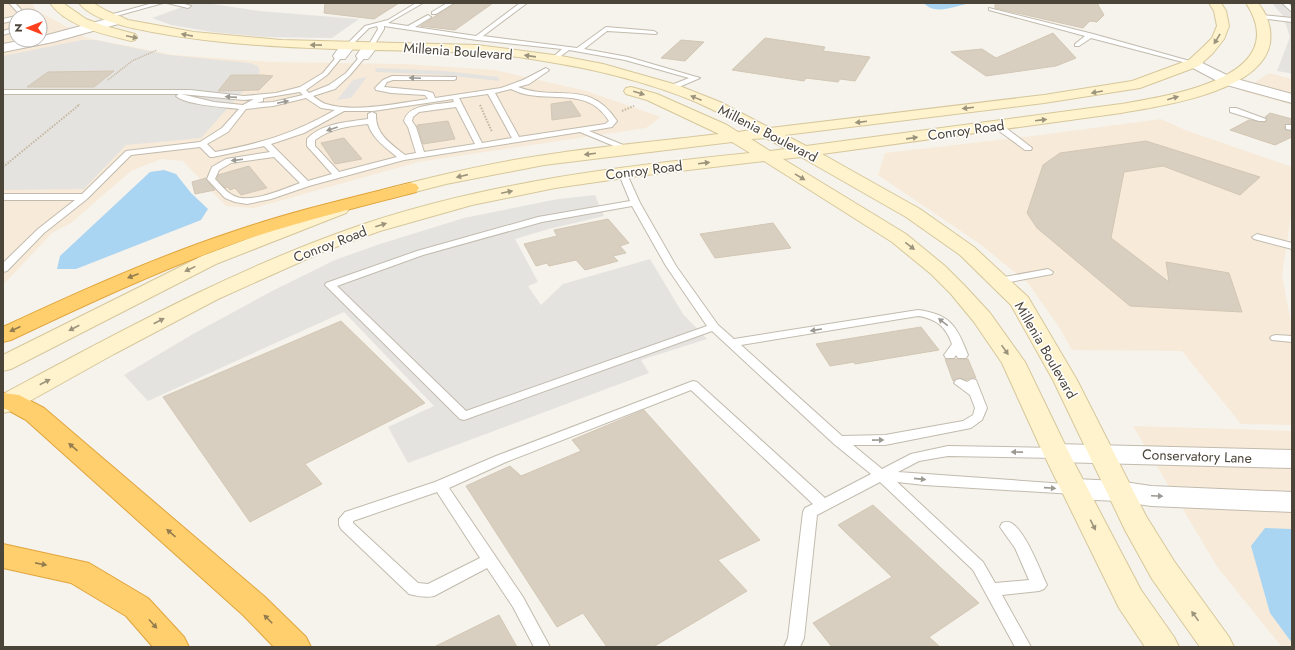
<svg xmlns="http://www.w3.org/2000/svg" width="1295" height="650" font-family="Jost,sans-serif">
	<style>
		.commercial { fill: #f7ead8; fill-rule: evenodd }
		.parking { fill: #e5e3e0 }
		.water { fill: #a9d4f2 }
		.building { fill: #d8cfc1; stroke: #d3c7b4 }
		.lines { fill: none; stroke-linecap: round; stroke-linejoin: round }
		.lane-casing { stroke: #c2bbae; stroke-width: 2 }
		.street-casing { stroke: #c2bbae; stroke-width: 2 }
		.secondary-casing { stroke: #d6c79b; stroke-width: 2 }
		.highway-casing { stroke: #e0a43c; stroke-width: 2 }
		.path-far1 { stroke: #c4b79f; stroke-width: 1.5; stroke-dasharray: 1 1; stroke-linecap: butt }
		.path { stroke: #c4b79f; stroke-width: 2; stroke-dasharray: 1.5 1.5; stroke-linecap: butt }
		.lane { fill: #fff; fill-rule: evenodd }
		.street { fill: #fff; fill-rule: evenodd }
		.secondary { fill: #fff3cd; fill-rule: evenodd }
		.highway { fill: #ffcf6e; fill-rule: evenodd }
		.oneway { fill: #9c937c }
		.oneway2 { fill: #9c9892 }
		.oneway3 { fill: #937c4e }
		.labels { text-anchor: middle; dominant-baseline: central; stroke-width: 3; stroke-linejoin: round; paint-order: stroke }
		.street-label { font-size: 14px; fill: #4b4439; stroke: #fff }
	</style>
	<rect width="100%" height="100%" fill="#f6f3ec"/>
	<g class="commercial">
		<path d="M3 3H32L36 10 87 38 174 55 271 62 404 64 495 70 586 91 661 117 646 128 418 162 254 208 226 206 183 161 161 159 131 171 71 223 52 233 3 285ZM16 16H40V40H16Z"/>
		<path d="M1269 73 1292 79V105L1242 91Z"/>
		<path d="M1161 119 1185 130 1292 167V209L1282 275 1292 328V425L1241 424 1182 351 1072 350 1059 327 1028 283 980 244 878 175 885 153 1033 136Z"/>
		<path d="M1133 426 1292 431V647H1282L1218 568Z"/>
	</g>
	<g class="parking">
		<path d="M193 3H206L259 11 359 19 332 38 263 37 212 32 171 25 152 18Z"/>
		<path d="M1272 3H1292V75L1289 73 1277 71 1290 37 1283 16Z"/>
		<path d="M82 40H96L168 55 250 63 258 66 260 72 201 138 126 145 84 189 3 190V56Z"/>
		<path d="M375 68 444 71 499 77V81L443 75 376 72Z"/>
		<path d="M367 77 351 98 337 100 353 80Z"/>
		<path d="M595 195 604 216 549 229 515 239 538 282 528 286 541 305 563 284 650 259 683 314 707 339 641 360 649 373 408 463 388 427 434 406 344 312 148 401 124 375 193 334 274 290 335 260 380 244 464 218 558 199Z"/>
	</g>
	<g class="water">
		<path d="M924 3H973C958 4 936 17 924 3Z"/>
		<path d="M164 170 176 174 191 193 208 209 201 220 76 269H57L60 256 150 172Z"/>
		<path d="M1265 528 1292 529V643L1270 613 1251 546Z"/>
	</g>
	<g class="building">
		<path d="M325 3H399L374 19 324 13Z"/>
		<path d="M455 3H493L455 30 420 26Z"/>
		<path d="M995 3H1097L1104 15 1097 22 1090 21 1083 28 995 8Z"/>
		<path d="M1053 33 1076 58 1056 66 986 76 951 52 982 49 996 58Z"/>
		<path d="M765 38 825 47 823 51 870 57 855 81 840 79 838 82 806 78 804 81 732 70Z"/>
		<path d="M681 40 704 42 685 61 661 58Z"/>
		<path d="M114 71 94 87H27L48 72Z"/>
		<path d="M231 75H262L273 76 259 90 218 91Z"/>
		<path d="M571 101 581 116 552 120 551 104Z"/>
		<path d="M1270 113 1292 119V124L1284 125 1285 130 1292 131V137L1275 145 1230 130 1249 120 1265 122 1267 118 1265 117Z"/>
		<path d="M448 121 455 139 423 144 417 125Z"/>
		<path d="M344 138 362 159 335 164 321 143Z"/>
		<path d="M1146 141 1260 177 1240 195 1163 166 1124 172 1111 238 1169 282 1166 262 1229 273 1242 312 1130 306 1037 228 1027 213 1043 165 1060 153Z"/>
		<path d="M249 166 267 188 241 195 235 188 230 190 228 187 225 188 217 179 218 175Z"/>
		<path d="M206 178 215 190 195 194 192 182Z"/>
		<path d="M608 219 629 243 620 246 626 253 613 256 618 261 585 270 576 260 549 266 547 263 536 266 524 244 557 236 554 230Z"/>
		<path d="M773 223 791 248 715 258 700 234Z"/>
		<path d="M341 321 425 403 305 464 322 484 250 522 163 397Z"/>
		<path d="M921 327 939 350 855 364 854 362 830 366 816 344Z"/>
		<path d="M945 359H968L976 378H971L967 380 960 378 953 381Z"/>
		<path d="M644 410 760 540 718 560 747 591 653 647H607L583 613 557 627 466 486 510 466 521 476 581 451 572 440Z"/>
		<path d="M873 505 979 603 929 637 940 647H832L813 623 892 577 838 525Z"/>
		<path d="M499 615 517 647H434Z"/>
	</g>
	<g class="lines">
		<g class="lane-casing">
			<g id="lane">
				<path d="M9 3H15L27 16H21Z"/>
				<path d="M153 3H163L109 18 106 16Z"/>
				<path d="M167 3H181L191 6 188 8Z"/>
				<path d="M416 3H423L388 23 408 26 428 15 431 17 430 18 415 27 476 36 520 3H527L483 36 577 48 606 27 654 31 657 33 656 34 607 31 584 49 628 57 700 78 672 90H669V86L689 78 625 60 569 50 554 61 551 59 552 58 562 49 477 40 384 26V29L373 47 368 46 378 29 377 26 369 28 350 47 345 46 365 26 388 20Z"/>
				<path d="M447 3H454L436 14H432V12Z"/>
				<path d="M1282 3H1288L1292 7V12Z"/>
				<path d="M989 8 1093 34 1197 63 1194 65 1091 38 1079 46H1075V44L1085 36 989 10Z"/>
				<path d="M1261 15 1292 18V22L1259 18V16Z"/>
				<path d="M16 16V20L3 23V19Z"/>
				<path d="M16 27V31L3 35V31Z"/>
				<path d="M363 54 366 56 350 75 335 89 313 96C317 99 322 103 326 104 354 113 399 103 428 99L425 95 391 93 376 90 375 88 383 80 392 76 456 77V79L454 80H393L387 82 384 87 426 91 433 93 435 98 501 88 523 80 546 68 549 70 548 71 529 84 518 87C556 102 589 78 617 121L612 127 589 131 633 149 632 151H626L580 132 404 160 309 186 271 199 247 204 235 202 225 198 207 179 212 167 226 159 270 152 264 146 213 157H210L200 147 131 155 87 199 44 233 7 271 3 272V263L38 229 75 200H3V194H82L126 151 200 142 222 128 239 109C225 107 185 105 176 96L179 94H3V90H190L244 96 276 93 300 87 323 73 338 55H342V57L327 75 306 90 309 93 329 85 346 73 361 55ZM511 89C517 92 523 94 529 95 560 100 590 90 609 121L605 124 519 137 495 93ZM300 92 303 95 273 102 257 103 263 101V98ZM181 94 244 100 254 99 243 105 214 102ZM488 94 512 138 482 143 459 98ZM306 98 321 108 335 110C293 134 262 143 215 152L207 144 228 132 246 109 273 106ZM453 99 454 102C439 105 408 103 404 121L408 127 416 153 405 155C391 144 375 134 376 114L372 112 368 114V119C348 122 321 123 307 139V146L332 174 308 181 271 144 304 133 344 111H373ZM456 107 475 144 424 152 416 127 412 121 413 117 419 112ZM368 124C372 138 386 148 397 157L339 172 315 146V140C331 128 350 126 368 124ZM274 157 300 183C284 189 250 204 234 196 226 192 221 185 215 179L219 170 231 163Z"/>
				<path d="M1230 108H1236L1266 119 1265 121H1259L1230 112Z"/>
				<path d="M995 124H1001L1032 148 1031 150H1025L995 128Z"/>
				<path d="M1286 125H1292V130L1286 129Z"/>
				<path d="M622 169 626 172 640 203 676 266 718 325 734 339 918 310C950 314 957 326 968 355L966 358H958L956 355 954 358H946L944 355 952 344C946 327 937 319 918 316L741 345 842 436 885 435 963 421 973 415 975 408 970 395 954 383 956 380 960 379 967 382 972 379 976 380 987 408 982 420 971 428 885 445H853L882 469 911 454 948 446 1056 448 1061 450 1063 453 1061 456 1056 458 948 456 919 461 898 472 1079 485 1081 489 1079 493 1074 494 924 485 897 482 983 562 995 583 1029 580 1015 548 1000 527 1002 523C1005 522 1008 521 1011 523 1025 530 1040 570 1047 585L1044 589 1039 591 1002 595 1031 647H1015L973 570 880 482 817 515 804 638 800 647H784L788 638 803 512 805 508 813 504 691 390 506 462 449 488 523 597 550 647H534L513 607 487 568 434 596C426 598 417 596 409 594L341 529 339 525V519L345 512 435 482 496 456 693 381 697 382 825 498 871 474 834 444 712 331 464 420 460 419 325 285 326 283 417 251 538 217 630 201 618 172ZM632 206 666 266 707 326 466 411 337 286 423 255 542 222ZM437 492 480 558 428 584 418 583 353 523V521Z"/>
				<path d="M1257 234 1292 243V249L1254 239 1252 237Z"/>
				<path d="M1048 269 1053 272 1052 274 999 284 994 281 999 278Z"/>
				<path d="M1276 335 1292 336V342L1272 340 1270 338 1272 336Z"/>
			</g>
		</g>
		<g class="street-casing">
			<g id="street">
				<path d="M118 16 122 17 124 20 122 23 53 42 3 52V44L24 40H40V37Z"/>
				<path d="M348 42 353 43 355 46 345 59H335L333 56C337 50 341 44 348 42Z"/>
				<path d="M371 42 376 43 378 46 368 59H358L356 56C360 50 364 44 371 42Z"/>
				<path d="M1194 59 1233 78 1292 94V103L1223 84 1189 66 1187 63 1189 60Z"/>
				<path d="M1056 444 1292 450V468L1056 462 1047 460 1043 453 1047 446Z"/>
				<path d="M1075 479 1118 481 1151 486 1292 492V512L1151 506 1118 501 1075 499 1065 496 1061 489 1065 482Z"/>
			</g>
		</g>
		<g class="secondary-casing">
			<g id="secondary">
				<path d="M50 3H63L86 19 105 26 135 34 137 37 135 40 131 41C104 34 67 27 50 3Z"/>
				<path d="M79 3H93L107 11 128 20 194 32 281 40 477 45 561 56 603 64 677 85 720 102 770 128 1044 95 1132 81 1189 60 1203 47 1212 38 1217 26 1214 11 1209 3H1221L1226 11 1229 26 1224 39 1213 53 1199 66 1140 88 1044 103 785 135 806 146 1121 104C1167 96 1295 78 1246 3H1258C1267 14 1272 28 1270 43 1262 92 1161 106 1121 113L822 154 920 209 974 247 1028 297 1077 380 1146 516 1174 561 1229 637 1234 647H1200L1152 579 1125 530 1053 380 1011 305 960 255 906 217 801 157 783 159 906 234 945 266 965 286 990 313 1025 362 1069 453 1141 590 1174 637 1179 647H1145L1119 608 1043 453 1002 363 974 322 951 294 931 274 892 242 764 161 638 176 555 188 472 205 380 231 325 251 218 299 114 354 12 411 3 413V394C121 331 239 266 367 223 491 182 621 166 750 153L732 142 544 165 446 184 388 199 382 198 379 194 382 190C435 176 490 163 545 155 603 146 661 141 719 134L647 100 626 94 624 91 626 88 631 87 657 94 727 125 738 132 751 130C738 123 724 115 711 109 668 88 608 72 561 64 533 59 503 54 475 53 366 48 260 52 152 32 131 28 93 21 79 3ZM766 138 786 149 770 151 751 139Z"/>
				<path d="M340 204 346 205 349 209 346 213 216 264 11 369 3 371V355L202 256Z"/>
			</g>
		</g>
		<g class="highway-casing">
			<g id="highway">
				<path d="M410 183 416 184 419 188 416 192C359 207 301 221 244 240 164 268 87 304 11 340L3 342V327C78 292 154 258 232 232 290 212 350 198 410 183Z"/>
				<path d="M3 393 19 395 44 408 265 597 306 637 311 647H274L243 615 26 420 6 409H3Z"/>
				<path d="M3 544 89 563 148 598 184 637 189 647H153L126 616 71 583 3 568Z"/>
			</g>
		</g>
		<g class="path-far1">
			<path d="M108 80 132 61 157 50"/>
			<path d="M77 106 80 104"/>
		</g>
		<g class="path">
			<path d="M480 105 492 132"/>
			<path d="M622 111 634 106"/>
			<path d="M3 167 79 105"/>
		</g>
		<use href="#lane" class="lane"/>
		<use href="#street" class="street"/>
		<use href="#secondary" class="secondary"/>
		<use href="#highway" class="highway"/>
	</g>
	<defs><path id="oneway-solid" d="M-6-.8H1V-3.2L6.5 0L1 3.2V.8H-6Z"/></defs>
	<g class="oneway">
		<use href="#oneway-solid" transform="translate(187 35) rotate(-169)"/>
		<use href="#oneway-solid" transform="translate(132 37) rotate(12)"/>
		<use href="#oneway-solid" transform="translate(1217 39) rotate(121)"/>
		<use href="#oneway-solid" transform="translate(316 45) rotate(-179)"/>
		<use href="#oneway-solid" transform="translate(530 56) rotate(-172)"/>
		<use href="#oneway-solid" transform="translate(1097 92) rotate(170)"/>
		<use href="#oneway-solid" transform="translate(639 93) rotate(17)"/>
		<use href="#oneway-solid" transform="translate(696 98) rotate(-158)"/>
		<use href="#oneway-solid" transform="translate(1173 98) rotate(-16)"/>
		<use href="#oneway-solid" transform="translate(968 108) rotate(173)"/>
		<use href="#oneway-solid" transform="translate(1041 120) rotate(-7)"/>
		<use href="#oneway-solid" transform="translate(861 122) rotate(173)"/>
		<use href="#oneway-solid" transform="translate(912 138) rotate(-8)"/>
		<use href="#oneway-solid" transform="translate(590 154) rotate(173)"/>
		<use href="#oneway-solid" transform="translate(704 163) rotate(-7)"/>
		<use href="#oneway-solid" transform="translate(462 176) rotate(167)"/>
		<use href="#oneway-solid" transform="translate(800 177) rotate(31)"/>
		<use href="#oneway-solid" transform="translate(507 192) rotate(-12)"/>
		<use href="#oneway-solid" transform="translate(381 225) rotate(-17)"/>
		<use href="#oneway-solid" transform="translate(910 246) rotate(38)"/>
		<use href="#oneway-solid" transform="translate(190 269) rotate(154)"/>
		<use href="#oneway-solid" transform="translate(159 321) rotate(-27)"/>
		<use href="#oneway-solid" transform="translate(74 328) rotate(153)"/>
		<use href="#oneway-solid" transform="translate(1005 350) rotate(55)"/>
		<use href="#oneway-solid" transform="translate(45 382) rotate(-28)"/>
		<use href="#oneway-solid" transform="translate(1093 525) rotate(63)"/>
		<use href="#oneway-solid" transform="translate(1195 616) rotate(-126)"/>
	</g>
	<g class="oneway2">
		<use href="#oneway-solid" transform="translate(415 78) rotate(-178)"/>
		<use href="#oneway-solid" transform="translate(231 97) rotate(-176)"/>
		<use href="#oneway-solid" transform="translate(283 102) rotate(-12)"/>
		<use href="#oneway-solid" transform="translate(332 129) rotate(161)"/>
		<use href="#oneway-solid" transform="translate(237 160) rotate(173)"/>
		<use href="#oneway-solid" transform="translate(943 322) rotate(-142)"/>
		<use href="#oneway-solid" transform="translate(816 330) rotate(171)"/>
		<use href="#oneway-solid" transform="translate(878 440) rotate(-1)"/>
		<use href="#oneway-solid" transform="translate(1017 452) rotate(-179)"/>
		<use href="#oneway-solid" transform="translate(920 479) rotate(6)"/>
		<use href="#oneway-solid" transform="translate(1050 488) rotate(4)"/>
		<use href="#oneway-solid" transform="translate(1157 496) rotate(3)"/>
	</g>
	<g class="oneway3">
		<use href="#oneway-solid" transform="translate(133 276) rotate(159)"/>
		<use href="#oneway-solid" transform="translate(15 329) rotate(155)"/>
		<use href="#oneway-solid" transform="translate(73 447) rotate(-139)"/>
		<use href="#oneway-solid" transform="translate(171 533) rotate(-139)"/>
		<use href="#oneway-solid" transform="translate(41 564) rotate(11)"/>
		<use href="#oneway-solid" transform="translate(268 619) rotate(-135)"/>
		<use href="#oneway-solid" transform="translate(153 624) rotate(48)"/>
	</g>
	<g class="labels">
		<g class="street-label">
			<text transform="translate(458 51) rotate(4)">Millenia Boulevard</text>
			<text transform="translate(966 130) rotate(-8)">Conroy Road</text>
			<text transform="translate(768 133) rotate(27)">Millenia Boulevard</text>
			<text transform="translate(644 170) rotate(-7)">Conroy Road</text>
			<text transform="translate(330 244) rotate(-21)">Conroy Road</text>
			<text transform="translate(1046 350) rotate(60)">Millenia Boulevard</text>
			<text transform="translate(1197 456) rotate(2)">Conservatory Lane</text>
		</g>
	</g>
	<rect width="1295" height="650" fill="none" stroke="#4b4439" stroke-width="8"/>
	<g transform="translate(28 28) rotate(270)"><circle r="19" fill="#ffffff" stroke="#b7b4b0"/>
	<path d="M0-3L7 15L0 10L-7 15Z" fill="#fc3f1d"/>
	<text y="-6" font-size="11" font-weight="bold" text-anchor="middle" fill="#4b4439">N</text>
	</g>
</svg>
